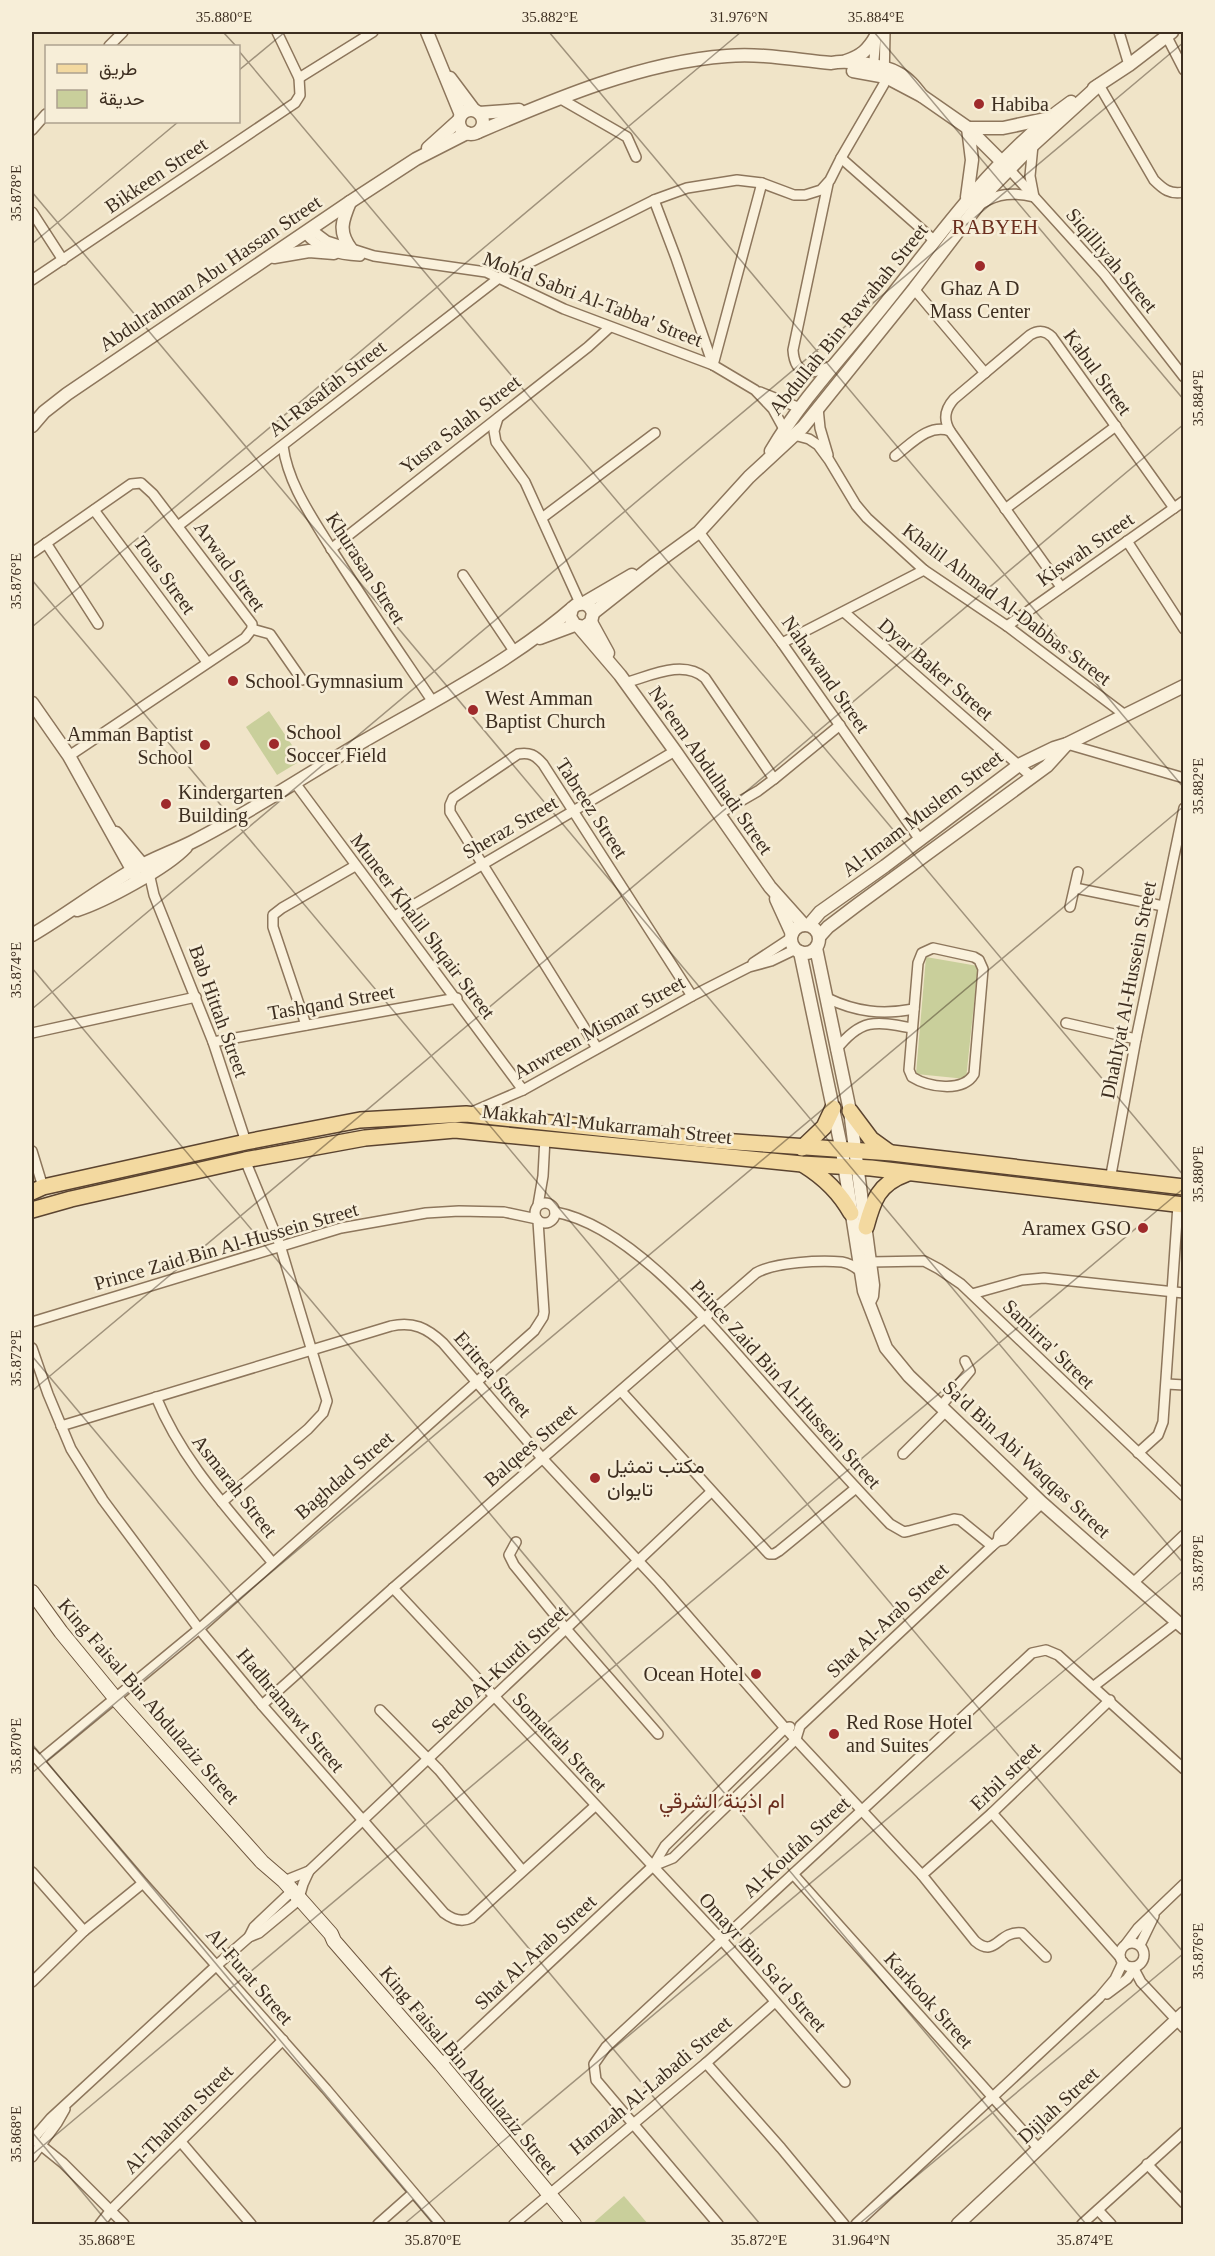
<svg xmlns="http://www.w3.org/2000/svg" width="1215" height="2256" font-family="'Times New Roman',Vazirmatn,serif">
	<style>
		.green { fill: #c9cf9b }
		.lines { fill: none; stroke-linecap: round; stroke-linejoin: round }
		.minor-casing { stroke: #8d765c; stroke-width: 12 }
		.tertiary-casing { stroke: #8d765c; stroke-width: 15 }
		.secondary-casing { stroke: #6f573f; stroke-width: 16 }
		.primary-casing { stroke: #5b4430; stroke-width: 18 }
		.minor { stroke: #faf1dc; stroke-width: 9 }
		.tertiary { stroke: #faf1dc; stroke-width: 12 }
		.secondary { stroke: #faf1dc; stroke-width: 14 }
		.primary { stroke: #f3d9a0; stroke-width: 15 }
		.ticks { fill: none; stroke: #3d2e20; stroke-width: 1.5; stroke-opacity: 0.45 }
		.poi-dot { fill: #9e2a2b; stroke: #f7eed8; stroke-width: 2 }
		.labels { text-anchor: middle; dominant-baseline: central; stroke-width: 5; stroke-linejoin: round; paint-order: stroke }
		.poi-label { font-size: 20px; fill: #3d2e20; stroke: #f7eed8; text-anchor: start }
		.street-label { font-size: 20px; fill: #3d2e20; stroke: #f7eed8 }
		.neighbourhood-label { font-size: 21px; fill: #6b2e1e; stroke: #f7eed8 }
		.neatline { fill: none; stroke: #3d2e20; stroke-width: 2 }
		.ticks-label { font-size: 15px; text-anchor: middle; fill: #3d2e20 }
	</style>
	<rect width="100%" height="100%" fill="#f0e4c8"/>
	<g class="green">
		<path d="M269 711 302 760 277 775 246 727Z"/>
		<path d="M926 957 978 966 966 1079 916 1074Z"/>
		<path d="M624 2196 648 2224H592Z"/>
	</g>
	<g class="lines">
		<g class="minor-casing">
			<g id="minor">
				<path d="M1119 32 1129 65"/>
				<path d="M1167 37 1184 70"/>
				<path d="M109 46 123 32"/>
				<path d="M873 71 876 37"/>
				<path d="M299 78 373 32"/>
				<path d="M1099 85 1154 180C1163 189 1170 195 1184 192"/>
				<path d="M561 99 627 137 636 157"/>
				<path d="M32 130 46 114"/>
				<path d="M841 158 935 241"/>
				<path d="M1009 169 1104 274 1184 377"/>
				<path d="M828 184 793 350C795 378 813 375 833 365"/>
				<path d="M654 200 676 258 713 365"/>
				<path d="M981 204C998 193 1014 192 1034 197L1030 176 1033 145"/>
				<path d="M32 212 63 260"/>
				<path d="M311 229 327 241 374 256 486 272 564 309 713 365 755 390 773 409 784 429"/>
				<path d="M305 233C319 250 338 255 360 256"/>
				<path d="M32 280 295 103 300 95 299 78 277 32"/>
				<path d="M914 289 985 373"/>
				<path d="M713 365 762 183"/>
				<path d="M760 392 800 408"/>
				<path d="M818 408 820 428 828 455"/>
				<path d="M498 418 494 431 496 442 525 482 580 603"/>
				<path d="M794 435 809 439 818 445 829 460 856 505 867 518 924 570 1007 626 1125 715"/>
				<path d="M283 446C288 483 310 514 329 545 362 598 398 650 433 702"/>
				<path d="M895 456C911 444 929 423 950 431"/>
				<path d="M1005 509 1116 426"/>
				<path d="M94 510 207 662"/>
				<path d="M542 518 655 433"/>
				<path d="M178 526 499 278 654 200 687 188 737 180 762 183 794 195H805L821 190 830 180 841 158 884 84 885 32"/>
				<path d="M699 532 782 643 920 840"/>
				<path d="M1127 541 1184 629"/>
				<path d="M46 543 98 624"/>
				<path d="M331 549 588 347 610 327"/>
				<path d="M32 553 131 484 141 483 153 494 252 624V629L245 638 69 756"/>
				<path d="M463 575 514 651"/>
				<path d="M1061 587 950 431C943 419 945 409 954 399L1030 335C1038 330 1045 330 1052 337L1174 508"/>
				<path d="M844 612 1032 777"/>
				<path d="M1007 626 1184 501"/>
				<path d="M252 629 270 634 302 680"/>
				<path d="M782 643 924 570"/>
				<path d="M625 683C650 676 683 659 705 678L774 779 758 791 720 813"/>
				<path d="M1067 744 1184 778"/>
				<path d="M774 779 840 725"/>
				<path d="M295 783 523 1090"/>
				<path d="M149 873 154 895 213 1042 246 1142"/>
				<path d="M1075 888 1163 906"/>
				<path d="M1070 907 1078 872"/>
				<path d="M395 916 675 751"/>
				<path d="M933 948 974 957 979 960 983 969 974 1074C963 1093 928 1087 912 1077L909 1070 918 963 922 953Z"/>
				<path d="M753 963 791 938"/>
				<path d="M827 998C856 1012 882 1015 914 1009"/>
				<path d="M1066 1023 1136 1039"/>
				<path d="M306 1025 273 927V915L282 908 355 866"/>
				<path d="M32 1033 196 997"/>
				<path d="M213 1042 457 998"/>
				<path d="M597 1048 450 812V805L453 798 518 754C530 752 535 755 543 764L692 996"/>
				<path d="M836 1050C861 1018 875 1021 912 1028"/>
				<path d="M472 1112 523 1090 692 996 749 967 771 961 796 949"/>
				<path d="M32 1151 43 1187"/>
				<path d="M1110 1180 1136 1039 1184 808"/>
				<circle cx="545" cy="1213" r="10"/>
				<path d="M538 1205 543 1176 545 1138"/>
				<path d="M555 1212C633 1226 716 1331 767 1388 807 1434 848 1480 890 1524L904 1532 909 1531 954 1519 960 1520 992 1546"/>
				<path d="M870 1262 924 1261 939 1269 961 1284 1184 1496"/>
				<path d="M972 1294 1022 1280 1044 1278 1184 1293"/>
				<path d="M32 1322 341 1228 426 1213 459 1211 504 1212 537 1219"/>
				<path d="M32 1348 48 1394 71 1449 103 1500 199 1629 262 1705 444 1913C452 1919 461 1923 471 1918L595 1806"/>
				<path d="M1167 1384 1184 1385"/>
				<path d="M621 1391 769 1554H774L779 1551 856 1488"/>
				<path d="M156 1397C182 1461 229 1510 272 1562"/>
				<path d="M941 1406 970 1371 965 1361"/>
				<path d="M61 1426 391 1326C413 1321 427 1328 443 1343L542 1458 659 1583 785 1728 922 1875 975 1941C996 1959 998 1930 1022 1933L1046 1957"/>
				<path d="M1138 1453 1158 1435 1163 1422 1178 1205"/>
				<path d="M903 1454 946 1411"/>
				<path d="M222 1502 308 1429 323 1413 327 1401 280 1245 245 1160"/>
				<path d="M998 1541 999 1535 1036 1497"/>
				<path d="M516 1542 509 1555 514 1565 567 1630 658 1734"/>
				<path d="M1133 1583 1184 1535"/>
				<path d="M393 1588 722 1940 845 2082"/>
				<path d="M1094 1686 1177 1622"/>
				<path d="M262 1705 393 1588 756 1273C775 1262 821 1260 842 1262 849 1263 855 1267 860 1271"/>
				<path d="M380 1710 439 1770 522 1870"/>
				<path d="M32 1753 143 1883 326 2089 440 2224"/>
				<path d="M39 1761 199 1629 534 1331 543 1317 544 1312 538 1221"/>
				<path d="M992 1813 1120 1957"/>
				<path d="M653 1866 673 1858 796 1739 800 1726 992 1546 998 1541 1004 1540 1042 1503"/>
				<path d="M32 1872 84 1931"/>
				<path d="M793 1874 1039 2149"/>
				<path d="M922 1875 992 1813 1110 1700"/>
				<path d="M284 1881 309 1871 711 1492"/>
				<path d="M249 1937 254 1927 293 1890"/>
				<circle cx="1132" cy="1955" r="12"/>
				<path d="M1126 1944 1138 1928 1184 1884"/>
				<path d="M1140 1945 1154 1916"/>
				<path d="M1133 1967 1141 1982 1184 2028"/>
				<path d="M32 1982 84 1931 143 1883"/>
				<path d="M1107 1994 1127 1979 1132 1972 1131 1967"/>
				<path d="M706 2063 781 2148 844 2224"/>
				<path d="M441 2064 653 1866 665 1846 785 1728 790 1727"/>
				<path d="M32 2138 63 2163 124 2224"/>
				<path d="M32 2140 51 2118 217 1965 249 1937 259 1933 294 1904 299 1898 303 1884 309 1871"/>
				<path d="M181 2142 251 2224"/>
				<path d="M32 2157 57 2123 65 2109"/>
				<path d="M1147 2164 1184 2203"/>
				<path d="M1098 2210 1111 2224"/>
				<path d="M100 2224 111 2210 283 2040"/>
				<path d="M378 2224 413 2193"/>
				<path d="M514 2224 706 2063 775 2002"/>
				<path d="M718 2224 596 2080 594 2064 606 2047 1032 1653 1046 1650 1058 1655 1184 1769"/>
				<path d="M856 2224 1099 1998 1115 1979 1123 1962"/>
				<path d="M1082 2224 1184 2132"/>
			</g>
		</g>
		<g class="tertiary-casing">
			<g id="tertiary">
				<path d="M427 32 461 115"/>
				<path d="M846 61C861 56 868 50 876 36"/>
				<path d="M853 71 886 77 922 96 968 128 1006 166"/>
				<path d="M450 78 474 110"/>
				<path d="M1094 88 1129 65 1172 32"/>
				<circle cx="471" cy="122" r="12"/>
				<path d="M479 113 519 110"/>
				<path d="M478 132C555 99 642 62 727 56 761 53 797 60 831 63 847 59 883 65 898 73 908 78 915 87 922 96"/>
				<path d="M428 148 459 120"/>
				<path d="M967 197 972 160 968 128H1003L1045 119"/>
				<path d="M350 202C342 221 338 232 351 249"/>
				<path d="M274 257 309 251 334 253"/>
				<path d="M32 426 44 412 67 394 350 202 416 159 467 133"/>
				<path d="M771 451C801 400 843 356 880 310 940 236 992 158 1071 102"/>
				<path d="M584 603 632 575"/>
				<path d="M593 613 655 564 699 532 749 477 803 427 914 289 992 187 1033 145 1099 85"/>
				<path d="M591 622 608 653"/>
				<path d="M579 627 620 675 675 751 770 887 804 925"/>
				<path d="M540 638 575 625"/>
				<path d="M32 703 69 756 138 880"/>
				<path d="M116 833 147 870"/>
				<path d="M776 899 792 934"/>
				<path d="M77 910C105 901 166 868 186 847"/>
				<path d="M809 925 820 912 885 866 1019 765 1054 748 1067 744 1184 686"/>
				<circle cx="805" cy="939" r="14"/>
				<path d="M32 935C66 915 97 891 131 871 151 859 172 852 192 842 249 813 303 777 357 745 431 702 511 662 576 605 584 602 590 604 593 613L591 622 584 627 575 625 570 617 572 608"/>
				<path d="M819 937 828 927 857 905 1047 766 1067 744"/>
				<path d="M816 948 850 1111 873 1285 872 1296 869 1302"/>
				<path d="M800 952 842 1151 864 1291 886 1348 909 1376 1042 1503 1184 1628"/>
				<path d="M958 2224 1184 2013"/>
			</g>
		</g>
		<g class="secondary-casing">
			<path id="secondary" d="M32 1592 61 1632 116 1699 262 1862 284 1881 331 1934 334 1941 441 2064 574 2224"/>
		</g>
		<g class="primary-casing">
			<g id="primary">
				<path d="M850 1111 871 1139 889 1152"/>
				<path d="M802 1148 824 1127 833 1108"/>
				<path d="M804 1165C825 1178 840 1193 851 1213"/>
				<path d="M32 1192 43 1187 246 1142 360 1120 466 1114 721 1141 892 1153 1184 1187"/>
				<path d="M32 1210 71 1199 245 1160 365 1138 455 1130 802 1164 871 1168 1184 1205"/>
				<path d="M866 1227C873 1201 878 1184 906 1174"/>
			</g>
		</g>
		<use href="#minor" class="minor"/>
		<use href="#tertiary" class="tertiary"/>
		<use href="#secondary" class="secondary"/>
		<use href="#primary" class="primary"/>
	</g>
	<path class="ticks" d="M223 32 236 46M549 32 1184 788M874 32 1184 400M238 50 1184 1176M238 71 285 32M32 192 1184 1564M32 244 178 122M32 580 1184 1953M32 627 741 32M32 968 1086 2224M32 1009 1184 42M32 1356 760 2224M32 1391 1184 424M32 1744 434 2224M32 1773 1184 806M32 2132 109 2224M32 2155 1184 1188M404 2224 1184 1570M859 2224 1184 1953"/>
	<g class="poi-dot">
		<circle cx="979" cy="104" r="6"/>
		<circle cx="980" cy="266" r="6"/>
		<circle cx="233" cy="681" r="6"/>
		<circle cx="473" cy="710" r="6"/>
		<circle cx="274" cy="744" r="6"/>
		<circle cx="205" cy="745" r="6"/>
		<circle cx="166" cy="804" r="6"/>
		<circle cx="1143" cy="1228" r="6"/>
		<circle cx="595" cy="1478" r="6"/>
		<circle cx="756" cy="1674" r="6"/>
		<circle cx="834" cy="1734" r="6"/>
	</g>
	<g class="labels">
		<g class="poi-label">
			<text x="991" y="104">Habiba</text>
			<text x="980" y="288" text-anchor="middle">Ghaz A D<tspan x="980" dy="23">Mass Center</tspan></text>
			<text x="245" y="681">School Gymnasium</text>
			<text x="485" y="698">West Amman<tspan x="485" dy="23">Baptist Church</tspan></text>
			<text x="286" y="732">School<tspan x="286" dy="23">Soccer Field</tspan></text>
			<text x="193" y="734" text-anchor="end">Amman Baptist<tspan x="193" dy="23">School</tspan></text>
			<text x="178" y="792">Kindergarten<tspan x="178" dy="23">Building</tspan></text>
			<text x="1131" y="1228" text-anchor="end">Aramex GSO</text>
			<text x="607" y="1466">مكتب تمثيل<tspan x="607" dy="23">تايوان</tspan></text>
			<text x="744" y="1674" text-anchor="end">Ocean Hotel</text>
			<text x="846" y="1722">Red Rose Hotel<tspan x="846" dy="23">and Suites</tspan></text>
		</g>
		<g class="street-label">
			<text transform="translate(156 175) rotate(-34)">Bikkeen Street</text>
			<text transform="translate(1112 260) rotate(50)">Siqilliyah Street</text>
			<text transform="translate(210 273) rotate(-34)">Abdulrahman Abu Hassan Street</text>
			<text transform="translate(593 299) rotate(21)">Moh'd Sabri Al-Tabba' Street</text>
			<text transform="translate(848 319) rotate(-51)">Abdullah Bin Rawahah Street</text>
			<text transform="translate(1098 372) rotate(54)">Kabul Street</text>
			<text transform="translate(327 388) rotate(-38)">Al-Rasafah Street</text>
			<text transform="translate(460 424) rotate(-38)">Yusra Salah Street</text>
			<text transform="translate(1085 549) rotate(-35)">Kiswah Street</text>
			<text transform="translate(230 566) rotate(54)">Arwad Street</text>
			<text transform="translate(366 568) rotate(57)">Khurasan Street</text>
			<text transform="translate(165 575) rotate(54)">Tous Street</text>
			<text transform="translate(1007 604) rotate(37)">Khalil Ahmad Al-Dabbas Street</text>
			<text transform="translate(936 669) rotate(41)">Dyar Baker Street</text>
			<text transform="translate(826 674) rotate(55)">Nahawand Street</text>
			<text transform="translate(711 770) rotate(55)">Na'eem Abdulhadi Street</text>
			<text transform="translate(592 808) rotate(57)">Tabreez Street</text>
			<text transform="translate(922 813) rotate(-37)">Al-Imam Muslem Street</text>
			<text transform="translate(510 827) rotate(-30)">Sheraz Street</text>
			<text transform="translate(423 926) rotate(53)">Muneer Khalil Shqair Street</text>
			<text transform="translate(1128 990) rotate(-79)">DhahIyat Al-Hussein Street</text>
			<text transform="translate(331 1002) rotate(-10)">Tashqand Street</text>
			<text transform="translate(219 1011) rotate(70)">Bab Hittah Street</text>
			<text transform="translate(599 1027) rotate(-29)">Anwreen Mismar Street</text>
			<text transform="translate(607 1124) rotate(6)">Makkah Al-Mukarramah Street</text>
			<text transform="translate(226 1246) rotate(-16)">Prince Zaid Bin Al-Hussein Street</text>
			<text transform="translate(1049 1344) rotate(44)">Samirra' Street</text>
			<text transform="translate(493 1374) rotate(49)">Eritrea Street</text>
			<text transform="translate(786 1384) rotate(48)">Prince Zaid Bin Al-Hussein Street</text>
			<text transform="translate(530 1445) rotate(-41)">Balqees Street</text>
			<text transform="translate(1027 1459) rotate(43)">Sa'd Bin Abi Waqqas Street</text>
			<text transform="translate(344 1475) rotate(-41)">Baghdad Street</text>
			<text transform="translate(235 1486) rotate(52)">Asmarah Street</text>
			<text transform="translate(887 1620) rotate(-43)">Shat Al-Arab Street</text>
			<text transform="translate(499 1669) rotate(-43)">Seedo Al-Kurdi Street</text>
			<text transform="translate(149 1701) rotate(49)">King Faisal Bin Abdulaziz Street</text>
			<text transform="translate(291 1710) rotate(50)">Hadhramawt Street</text>
			<text transform="translate(560 1742) rotate(47)">Somatrah Street</text>
			<text transform="translate(1005 1776) rotate(-44)">Erbil street</text>
			<text transform="translate(796 1847) rotate(-43)">Al-Koufah Street</text>
			<text transform="translate(535 1952) rotate(-43)">Shat Al-Arab Street</text>
			<text transform="translate(763 1962) rotate(48)">Omayr Bin Sa'd Street</text>
			<text transform="translate(250 1976) rotate(49)">Al-Furat Street</text>
			<text transform="translate(929 2000) rotate(48)">Karkook Street</text>
			<text transform="translate(469 2070) rotate(50)">King Faisal Bin Abdulaziz Street</text>
			<text transform="translate(650 2085) rotate(-40)">Hamzah Al-Labadi Street</text>
			<text transform="translate(1058 2105) rotate(-43)">Dijlah Street</text>
			<text transform="translate(178 2119) rotate(-45)">Al-Thahran Street</text>
		</g>
		<g class="neighbourhood-label">
			<text x="995" y="227">RABYEH</text>
			<text x="722" y="1801">ام اذينة الشرقي</text>
		</g>
	</g>
	<rect width="1215" height="2256" fill="none" stroke="#f7eed8" stroke-width="66"/>
	<rect x="45" y="45" width="195" height="78" fill="#f7eed8" stroke="#ada18e" stroke-width="1.5"/>
	<rect x="57" y="64" width="30" height="9" fill="#f3d9a0" stroke="#ada18e" stroke-width="1.5"/>
	<text x="99" y="75" font-size="18" fill="#3d2e20">طريق</text>
	<rect x="57" y="90" width="30" height="18" fill="#c9cf9b" stroke="#ada18e" stroke-width="1.5"/>
	<text x="99" y="105" font-size="18" fill="#3d2e20">حديقة</text>
	<rect x="33" y="33" width="1149" height="2190" class="neatline"/>
	<g class="ticks-label">
		<text x="224" y="22">35.880°E</text>
		<text x="550" y="22">35.882°E</text>
		<text x="739" y="22">31.976°N</text>
		<text x="876" y="22">35.884°E</text>
		<text transform="translate(16 193) rotate(-90)" y="5">35.878°E</text>
		<text transform="translate(1198 398) rotate(-90)" y="5">35.884°E</text>
		<text transform="translate(16 581) rotate(-90)" y="5">35.876°E</text>
		<text transform="translate(1198 786) rotate(-90)" y="5">35.882°E</text>
		<text transform="translate(16 970) rotate(-90)" y="5">35.874°E</text>
		<text transform="translate(1198 1174) rotate(-90)" y="5">35.880°E</text>
		<text transform="translate(16 1358) rotate(-90)" y="5">35.872°E</text>
		<text transform="translate(1198 1563) rotate(-90)" y="5">35.878°E</text>
		<text transform="translate(16 1746) rotate(-90)" y="5">35.870°E</text>
		<text transform="translate(1198 1951) rotate(-90)" y="5">35.876°E</text>
		<text transform="translate(16 2134) rotate(-90)" y="5">35.868°E</text>
		<text x="107" y="2245">35.868°E</text>
		<text x="433" y="2245">35.870°E</text>
		<text x="759" y="2245">35.872°E</text>
		<text x="861" y="2245">31.964°N</text>
		<text x="1085" y="2245">35.874°E</text>
	</g>
</svg>
